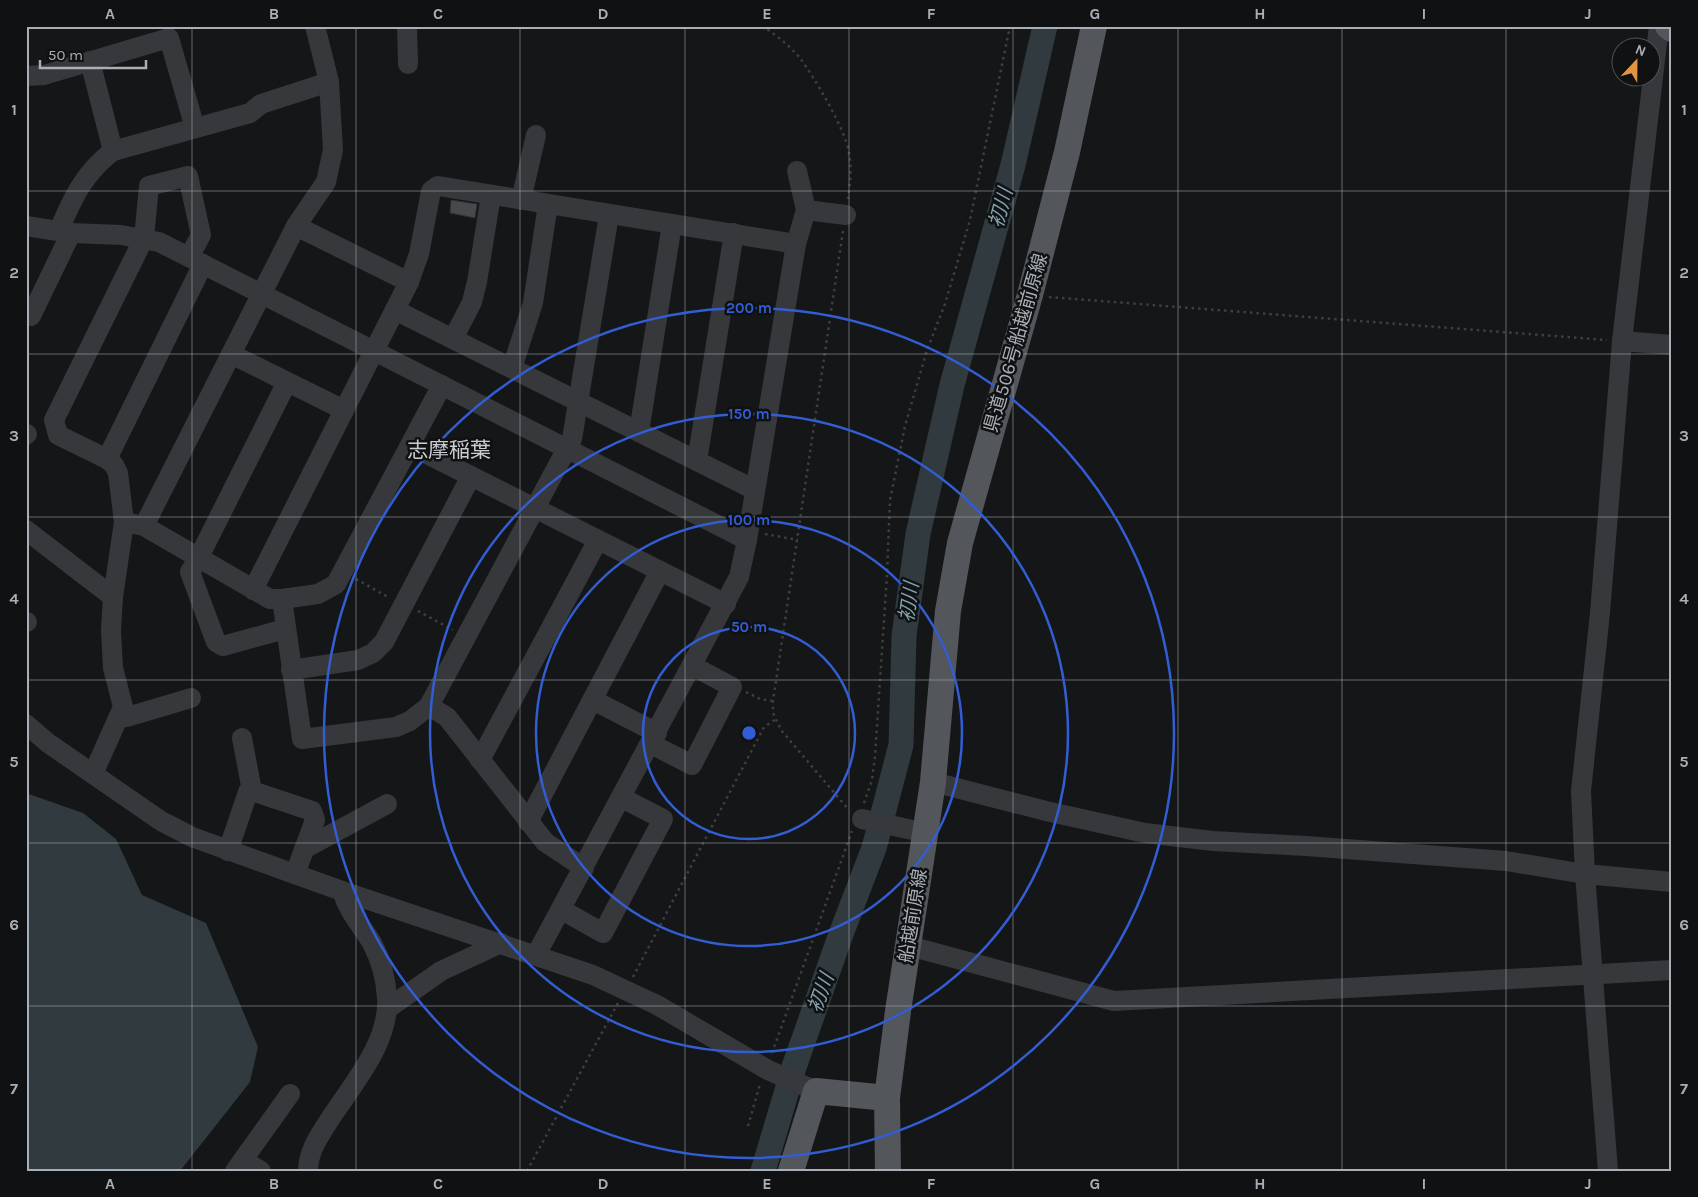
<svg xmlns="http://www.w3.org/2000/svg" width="1698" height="1197" font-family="Karla,'Noto Sans JP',sans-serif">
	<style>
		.water { fill: #303a3f }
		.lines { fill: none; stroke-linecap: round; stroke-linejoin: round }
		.river { stroke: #303a3f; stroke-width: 25 }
		.building { fill: #47494c; stroke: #2f3033 }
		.path { stroke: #3d3f43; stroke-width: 2.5; stroke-dasharray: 2.5 4; stroke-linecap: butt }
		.minor { stroke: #37383c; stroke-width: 20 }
		.major { stroke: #53565a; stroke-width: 26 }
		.grid { fill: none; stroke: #a8afb6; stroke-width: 1; stroke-opacity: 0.55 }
		.ring { fill: none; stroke: #325dd3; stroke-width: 2.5 }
		.labels { text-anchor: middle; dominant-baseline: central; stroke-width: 5; stroke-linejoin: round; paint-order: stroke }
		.street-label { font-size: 19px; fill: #a8afb6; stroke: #101112 }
		.water-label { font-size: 20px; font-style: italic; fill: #82a0ae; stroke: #101112 }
		.quarter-label { font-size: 21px; fill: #c9cdd2; stroke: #101112 }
		.centre { fill: #325dd3; stroke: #101112; stroke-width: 2.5 }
		.ring-label { font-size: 15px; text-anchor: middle; font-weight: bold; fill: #325dd3; stroke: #101112; stroke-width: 5; stroke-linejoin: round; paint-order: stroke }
		.neatline { fill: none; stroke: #a8afb6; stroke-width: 2 }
		.grid-label { font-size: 16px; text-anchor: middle; font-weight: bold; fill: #a8afb6 }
	</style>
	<rect width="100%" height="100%" fill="#151617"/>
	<path class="water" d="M26 793 83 813 116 839 142 895 206 923 258 1047 250 1082 180 1171H26V1126L29 1117 26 1112Z"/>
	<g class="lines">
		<path class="river" d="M763 1171 794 1067 841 934 874 848 901 745 904 636 918 534 952 385 1013 165 1045 26"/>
	</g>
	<path class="building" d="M451 200 477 204 475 218 450 213Z"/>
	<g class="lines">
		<g class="path">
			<path d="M762 26C776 35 789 45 800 58 814 77 846 130 849 153 852 169 850 183 848 199"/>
			<path d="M843 231 773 701V713L781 730 848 809"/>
			<path d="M1049 297 1607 340"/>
			<path d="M765 534 798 540"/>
			<path d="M356 579 388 597"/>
			<path d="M418 611 453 630"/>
			<path d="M746 692 760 699 773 701"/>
			<path d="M864 803 872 780 875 756 887 575 890 500 905 426 927 350 945 304 970 220 1010 26"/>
			<path d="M633 977 764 727 776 719"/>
			<path d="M772 1053 852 831"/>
			<path d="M748 1126 760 1084"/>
			<path d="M527 1171 618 1003"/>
		</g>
		<g class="minor">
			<path d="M407 26 408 64"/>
			<path d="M90 61 113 151"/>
			<path d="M26 76 44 75 169 38 195 128"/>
			<path d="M797 171 806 210"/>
			<path d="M521 200 536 135"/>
			<path d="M26 226 71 233 121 235 159 242 747 540"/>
			<path d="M296 226 409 282"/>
			<path d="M59 231C72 198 85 172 113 151L250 113 261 104 329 82"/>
			<path d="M796 244 806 210 846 215"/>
			<path d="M395 310 755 490"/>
			<path d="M31 316 71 233"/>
			<path d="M453 339 472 302 477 282 491 195"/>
			<path d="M1622 341 1672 345"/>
			<path d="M231 354 344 410"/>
			<path d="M512 368 533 303 548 204"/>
			<path d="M639 432 672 224"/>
			<path d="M26 435 27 434"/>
			<path d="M411 446 726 604"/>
			<path d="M107 459 203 264"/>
			<path d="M697 461 734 233"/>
			<path d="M124 522 144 526 270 599H282L302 739 396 727 410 721 429 706 572 439 609 215"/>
			<path d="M144 526 296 226 326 182 333 150 329 82 315 26"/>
			<path d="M26 530 113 597"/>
			<path d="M253 590 409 282 419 254 431 191 438 186 796 244 747 540 739 577 536 955"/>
			<path d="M282 599 318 594 336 584 442 385"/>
			<path d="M26 622H27"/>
			<path d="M285 629 223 646 216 642 190 572 198 559 287 382"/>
			<path d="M291 670 358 660 373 653 384 642 471 476"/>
			<path d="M593 700 657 733"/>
			<path d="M429 706 447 717 545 842 584 868"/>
			<path d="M120 716 127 717 191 698"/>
			<path d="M26 724 48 743 161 821 192 837 342 891 593 975 657 1005 768 1070 816 1091"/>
			<path d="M242 738 252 791"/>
			<path d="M651 744 692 765 732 687 693 666"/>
			<path d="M480 760 598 540"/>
			<path d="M93 774 123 707 113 668 111 630 113 597 124 522 118 473 114 465 107 459 58 435 54 420 144 238 149 186 188 176 201 235 189 257"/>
			<path d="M933 782 1046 811 1145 833 1213 841 1306 846 1506 861 1585 874 1672 882"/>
			<path d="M862 819 926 833"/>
			<path d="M528 822 660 571"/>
			<path d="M304 849 387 804"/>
			<path d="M228 851 248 792 252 791 312 811 315 820 295 874"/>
			<path d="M562 910 603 933 663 819 622 798"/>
			<path d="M909 946 1114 1001 1672 970"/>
			<path d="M387 1009 441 971 501 943"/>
			<path d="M243 1160 261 1171"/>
			<path d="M235 1171 290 1094"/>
			<path d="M308 1171C308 1152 318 1138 328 1122 351 1086 390 1043 387 998 386 979 381 960 372 943 361 925 348 911 342 891"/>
			<path d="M1608 1171 1585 874 1581 791 1600 613 1622 341 1659 26"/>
		</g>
		<g class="major">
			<path d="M1668 26 1672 29"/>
			<path d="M791 1171 816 1091 887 1098"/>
			<path d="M888 1171 887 1098 898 1011 933 782 948 611 960 543 1030 295 1067 152 1094 26"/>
		</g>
	</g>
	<path class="grid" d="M192 26V1171M356 26V1171M520 26V1171M685 26V1171M849 26V1171M1013 26V1171M1178 26V1171M1342 26V1171M1506 26V1171M26 191H1672M26 354H1672M26 517H1672M26 680H1672M26 843H1672M26 1006H1672"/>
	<g class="ring">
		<circle cx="749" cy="733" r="106"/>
		<circle cx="749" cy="733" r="213"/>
		<circle cx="749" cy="733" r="319"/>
		<circle cx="749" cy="733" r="425"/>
	</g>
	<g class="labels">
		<g class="street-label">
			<text transform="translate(1016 343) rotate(-74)">県道506号船越前原線</text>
			<text transform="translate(913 916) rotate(-81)">船越前原線</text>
		</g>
		<g class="water-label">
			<text transform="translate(1001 208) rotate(-75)">初川</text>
			<text transform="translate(909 602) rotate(-82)">初川</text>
			<text transform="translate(821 993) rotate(-70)">初川</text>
		</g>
		<g class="quarter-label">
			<text x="449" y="450">志摩稲葉</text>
		</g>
	</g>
	<circle cx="749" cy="733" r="8" class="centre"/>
	<g class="ring-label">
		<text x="749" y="313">200 m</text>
		<text x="749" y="419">150 m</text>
		<text x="749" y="525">100 m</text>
		<text x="749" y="632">50 m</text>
	</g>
	<rect width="1698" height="1197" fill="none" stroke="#101112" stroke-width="55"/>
	<g transform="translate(1636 62) rotate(22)"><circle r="24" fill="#101112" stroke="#4d5054"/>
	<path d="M0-4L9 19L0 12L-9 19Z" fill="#e29442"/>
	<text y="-8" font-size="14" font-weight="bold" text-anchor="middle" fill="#a8afb6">N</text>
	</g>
	<path d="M40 60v8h106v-8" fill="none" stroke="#a8afb6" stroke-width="2.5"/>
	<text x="48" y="60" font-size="15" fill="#a8afb6" stroke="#101112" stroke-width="4" paint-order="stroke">50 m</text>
	<rect x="28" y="28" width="1642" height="1142" class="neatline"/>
	<g class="grid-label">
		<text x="110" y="19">A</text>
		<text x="274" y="19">B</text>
		<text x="438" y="19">C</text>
		<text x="603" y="19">D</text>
		<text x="767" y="19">E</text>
		<text x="931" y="19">F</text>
		<text x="1095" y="19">G</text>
		<text x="1260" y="19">H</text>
		<text x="1424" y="19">I</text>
		<text x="1588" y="19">J</text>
		<text x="14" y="115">1</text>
		<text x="1684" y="115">1</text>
		<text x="14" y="278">2</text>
		<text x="1684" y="278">2</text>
		<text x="14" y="441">3</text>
		<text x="1684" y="441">3</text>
		<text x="14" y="604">4</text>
		<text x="1684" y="604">4</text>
		<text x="14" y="767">5</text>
		<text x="1684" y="767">5</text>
		<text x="14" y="930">6</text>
		<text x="1684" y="930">6</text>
		<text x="14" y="1094">7</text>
		<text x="1684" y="1094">7</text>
		<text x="110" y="1189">A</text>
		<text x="274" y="1189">B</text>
		<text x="438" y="1189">C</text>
		<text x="603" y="1189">D</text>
		<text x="767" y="1189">E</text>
		<text x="931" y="1189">F</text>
		<text x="1095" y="1189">G</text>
		<text x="1260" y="1189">H</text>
		<text x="1424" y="1189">I</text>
		<text x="1588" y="1189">J</text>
	</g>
</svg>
